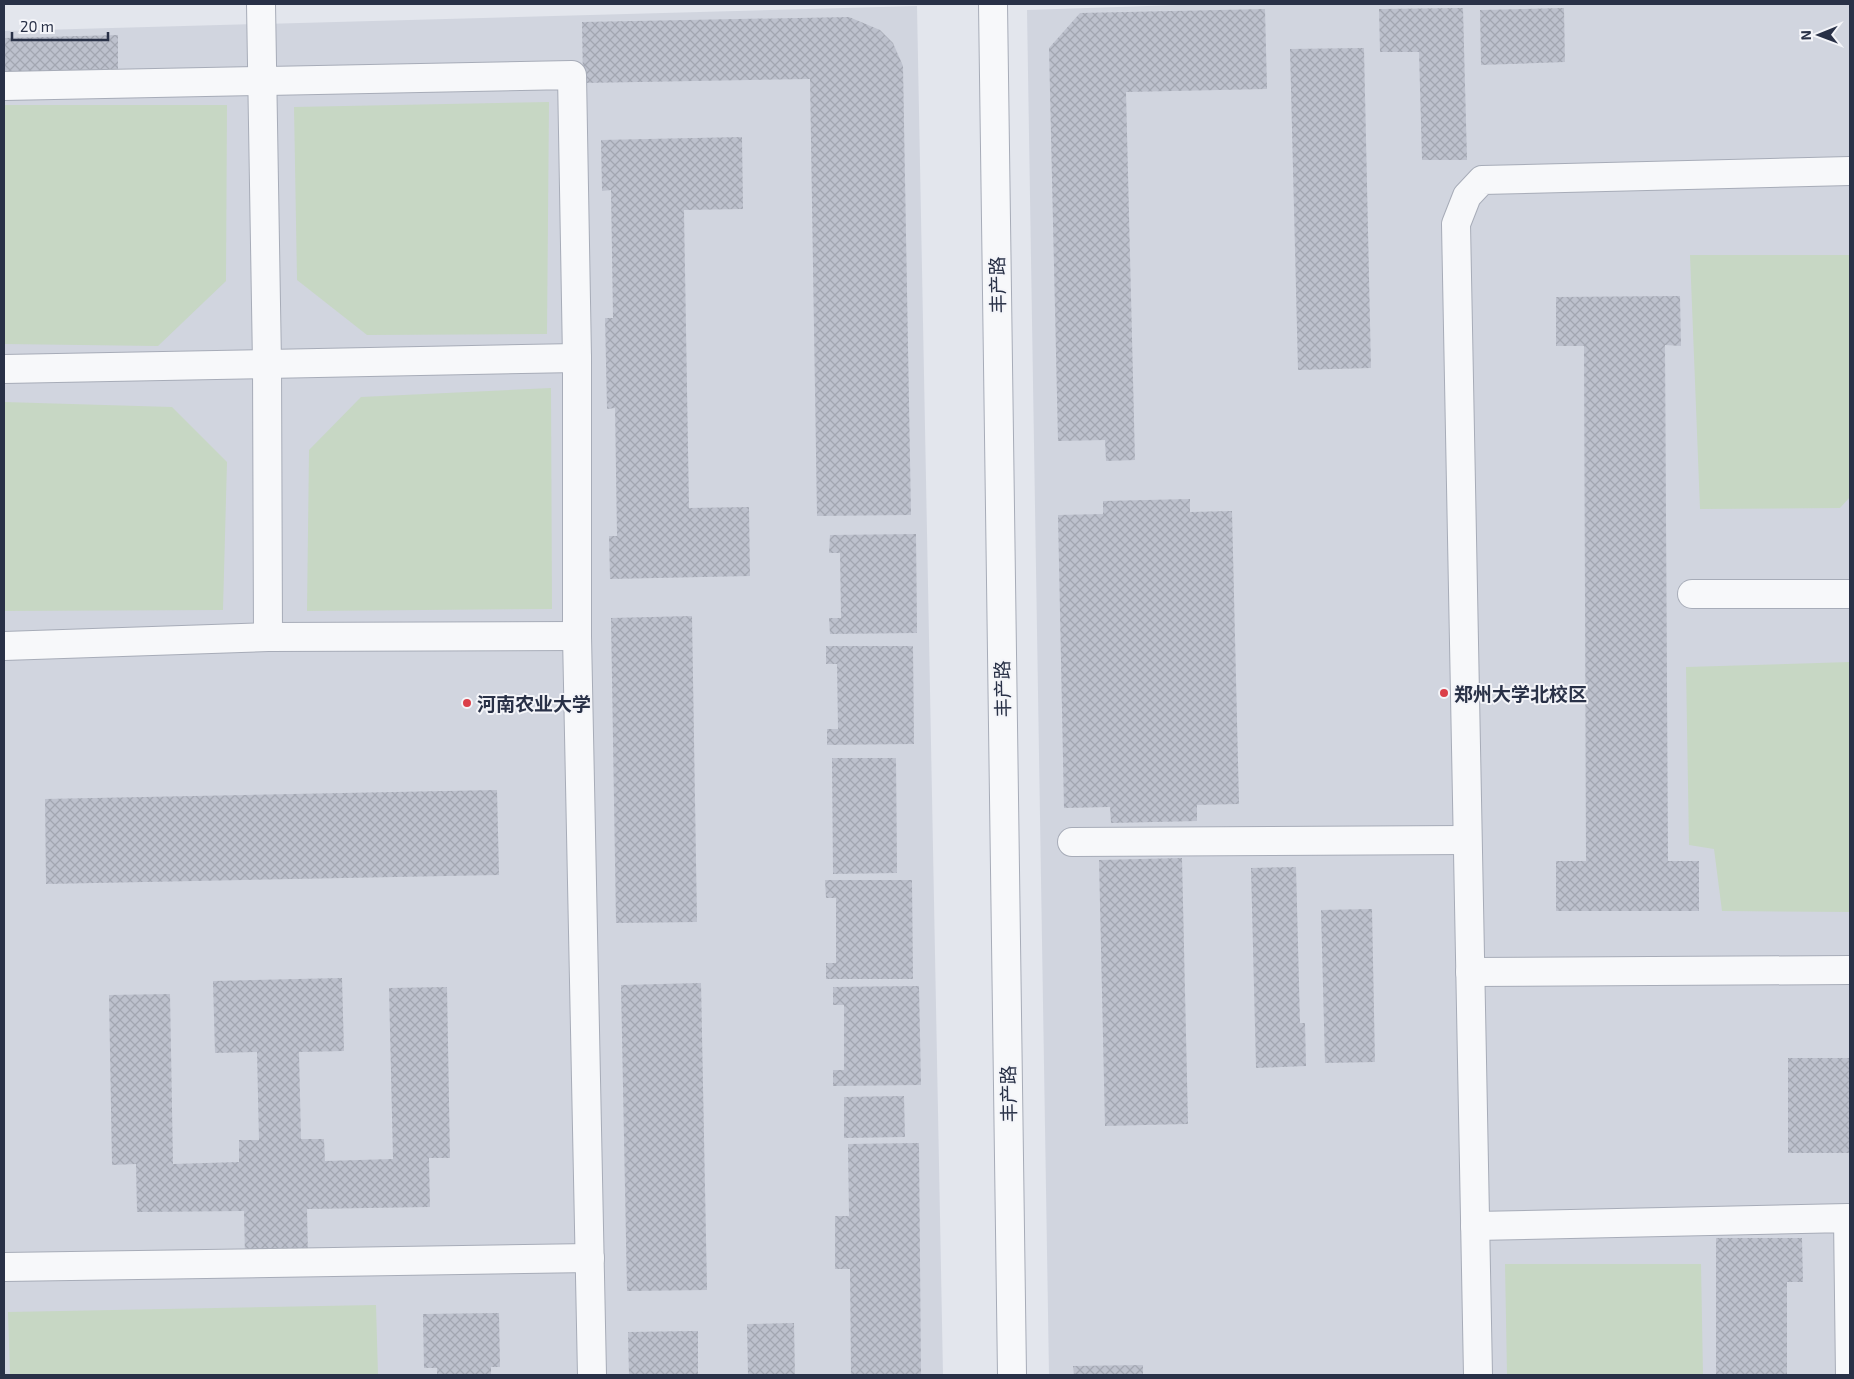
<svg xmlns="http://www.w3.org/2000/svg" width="1854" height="1379" font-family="'Exo 2','Noto Sans SC',sans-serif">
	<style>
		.built { fill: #d1d5df }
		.park { fill: #c7d7c4 }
		.building { fill: url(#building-cross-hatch) }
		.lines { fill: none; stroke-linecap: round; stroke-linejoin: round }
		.minor-casing { stroke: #a7acb8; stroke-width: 30 }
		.minor { stroke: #f7f8fa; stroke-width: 28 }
		.poi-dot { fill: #db3f49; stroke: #f4f5f9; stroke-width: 2 }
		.labels { text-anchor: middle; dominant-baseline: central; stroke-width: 4; stroke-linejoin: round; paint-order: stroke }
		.street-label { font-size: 19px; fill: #293147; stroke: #f4f5f9 }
		.poi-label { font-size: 19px; font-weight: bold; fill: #293147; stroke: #f4f5f9; text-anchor: start }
	</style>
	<defs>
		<pattern id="building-cross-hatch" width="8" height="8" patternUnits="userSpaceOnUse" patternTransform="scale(1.25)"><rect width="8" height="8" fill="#bdc1cd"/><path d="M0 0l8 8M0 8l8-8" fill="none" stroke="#a2a6b1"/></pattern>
	</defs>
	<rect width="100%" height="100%" fill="#e3e6ed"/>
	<g class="built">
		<path d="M1208 4H1850V1375H1049L1027 10Z"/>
		<path d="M917 6 943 1375H4V31Z"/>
	</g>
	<g class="park">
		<path d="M549 102 547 334 367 335 297 280 294 107Z"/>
		<path d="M4 105H227L226 281 158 346 4 344Z"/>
		<path d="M1690 255H1850V497L1840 508 1700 509Z"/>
		<path d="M551 388 552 609 307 611 309 450 361 397Z"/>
		<path d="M4 402 172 407 227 462 223 610 4 611Z"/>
		<path d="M1850 662V912L1722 911 1714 849 1689 845 1686 667Z"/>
		<path d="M1505 1264H1701L1703 1375H1507Z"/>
		<path d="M376 1305 378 1375H10L8 1312Z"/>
	</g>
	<g class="building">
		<path d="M1463 8 1467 160H1422L1419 52H1380L1379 9Z"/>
		<path d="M1564 8 1565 62 1481 65 1480 10Z"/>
		<path d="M1265 9 1267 89 1126 92 1135 460 1106 461 1105 440 1058 441 1049 48 1080 13Z"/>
		<path d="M849 17 880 30 893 43 903 66 911 515 817 516 810 79 583 83 582 22Z"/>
		<path d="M118 35V73L4 75V38Z"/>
		<path d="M1364 48 1371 368 1298 370 1290 49Z"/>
		<path d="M742 137 743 209 684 210 689 508 749 507 750 576 610 579 609 536H617L615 408 607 409 605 318H613L611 190 602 191 601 140Z"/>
		<path d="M1680 296 1681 346 1665 345 1668 861H1699V911H1556V861H1586L1584 346H1556V297Z"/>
		<path d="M1190 499V512L1232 511 1239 804 1197 805V821L1111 823 1110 807 1064 808 1058 515 1103 514V501Z"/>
		<path d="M916 534 917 633 830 634 829 618H841L840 553H829L830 535Z"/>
		<path d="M692 616 697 922 616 923 611 618Z"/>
		<path d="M826 646H913L914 744 827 745V729H838L837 664H826Z"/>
		<path d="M832 758H896L897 873 833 874Z"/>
		<path d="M497 790 499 875 46 884 45 799Z"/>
		<path d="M1182 858 1188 1124 1105 1126 1099 860Z"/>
		<path d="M1296 867 1300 1023H1305L1306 1066 1256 1068 1251 868Z"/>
		<path d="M825 880H912L913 979H826V963H836V898H826Z"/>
		<path d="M1372 909 1375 1062 1325 1063 1321 910Z"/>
		<path d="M342 978 344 1051 299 1052 301 1139H324L325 1161 393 1159 389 988 447 987 450 1158H429L430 1207 307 1209 308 1255 245 1256 244 1211 137 1212 136 1164 112 1165 109 995 170 994 173 1164 239 1162V1140H259L257 1052 215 1053 213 981Z"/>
		<path d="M701 983 707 1290 627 1291 621 985Z"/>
		<path d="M919 986 921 1085 833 1086V1070H844V1005H833V987Z"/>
		<rect x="1788" y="1058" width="62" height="95"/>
		<path d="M904 1096 905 1137 844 1138V1097Z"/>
		<path d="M919 1143 921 1375H851L850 1269H835V1216H849L848 1144Z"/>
		<path d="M1716 1238H1802L1803 1282H1787V1375H1716Z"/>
		<path d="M499 1313 500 1367H491V1375H437V1368H424L423 1314Z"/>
		<path d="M794 1323 795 1375H748L747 1324Z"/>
		<path d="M698 1331V1375H629L628 1332Z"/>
		<path d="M1143 1365V1375H1074L1073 1366Z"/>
	</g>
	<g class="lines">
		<g class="minor-casing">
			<g id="minor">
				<path d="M261 4 267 364 268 637"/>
				<path d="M993 4 1012 1375"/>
				<path d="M4 86 572 75 577 358V636L592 1375"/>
				<path d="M4 369 577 358"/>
				<path d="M1692 594H1850"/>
				<path d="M4 646 268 637 577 636"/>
				<path d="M1072 842 1467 840"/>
				<path d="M1470 972 1850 970"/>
				<path d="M1475 1226 1848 1218 1850 1375"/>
				<path d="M4 1267 590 1258"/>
				<path d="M1478 1375 1456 224 1467 196 1482 180 1850 171"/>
			</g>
		</g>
		<use href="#minor" class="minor"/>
	</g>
	<g class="poi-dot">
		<circle cx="1444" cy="693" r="5"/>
		<circle cx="467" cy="703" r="5"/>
	</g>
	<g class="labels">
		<g class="street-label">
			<text transform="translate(997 285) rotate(-91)">丰产路</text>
			<text transform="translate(1002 689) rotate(-91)">丰产路</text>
			<text transform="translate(1008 1094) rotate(-91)">丰产路</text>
		</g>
		<g class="poi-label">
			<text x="1454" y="693">郑州大学北校区</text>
			<text x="477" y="703">河南农业大学</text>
		</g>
	</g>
	<rect width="1854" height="1379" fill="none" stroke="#293147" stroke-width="10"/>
	<g transform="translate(1819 35) rotate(269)" stroke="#f4f5f9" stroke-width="4" paint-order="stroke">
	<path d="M0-4L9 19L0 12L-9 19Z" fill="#293147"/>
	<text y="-8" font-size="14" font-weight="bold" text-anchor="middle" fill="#293147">N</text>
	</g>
	<path d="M12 32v8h96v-8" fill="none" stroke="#293147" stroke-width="2.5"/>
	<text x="20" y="32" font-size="15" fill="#293147" stroke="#f4f5f9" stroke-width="4" paint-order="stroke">20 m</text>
</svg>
